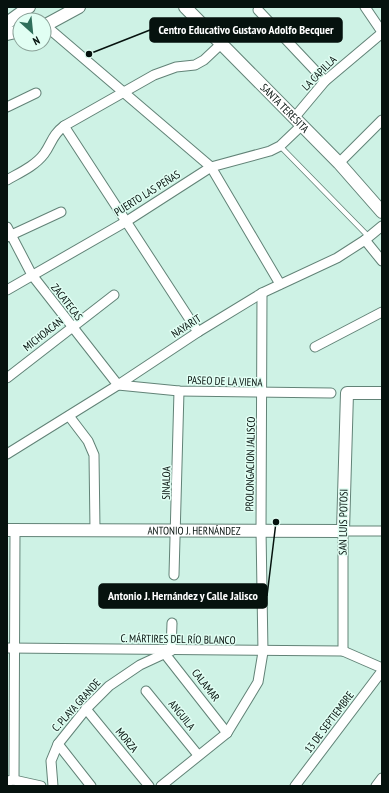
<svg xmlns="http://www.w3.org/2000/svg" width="389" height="793" font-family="'PT Sans Narrow',sans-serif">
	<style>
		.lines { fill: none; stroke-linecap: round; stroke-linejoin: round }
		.lane-casing { stroke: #628377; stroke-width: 6 }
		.street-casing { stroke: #628377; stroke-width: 11 }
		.secondary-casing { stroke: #628377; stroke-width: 14 }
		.lane { stroke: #fff; stroke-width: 4.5 }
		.street { stroke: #fff; stroke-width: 9 }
		.secondary { stroke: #fff; stroke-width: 12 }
		.labels { text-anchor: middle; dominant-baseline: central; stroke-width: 3; stroke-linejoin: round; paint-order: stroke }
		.street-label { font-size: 11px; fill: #06120e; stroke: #e1fef3 }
		.leader { fill: none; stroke: #06120e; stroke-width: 1.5 }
		.callout-dot { fill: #06120e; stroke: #e1fef3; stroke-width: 1.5 }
		.callout { fill: #06120e; stroke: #06120e; stroke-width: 1.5 }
		.callout-label { font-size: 12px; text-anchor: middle; font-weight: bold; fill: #fff }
	</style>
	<rect width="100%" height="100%" fill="#cef2e5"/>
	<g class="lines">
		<g class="lane-casing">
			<path id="lane" d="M280 146 369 237"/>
		</g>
		<g class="street-casing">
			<g id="street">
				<path d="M365 7 382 32"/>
				<path d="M258 10 325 81"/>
				<path d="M46 26 211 167 280 284"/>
				<path d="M7 107 36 93"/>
				<path d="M294 118 325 81 382 33"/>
				<path d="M339 163 382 120"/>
				<path d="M7 180C19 173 35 166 44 154 52 143 52 135 64 126"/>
				<path d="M7 227 32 275 118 385 179 391 331 393"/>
				<path d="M7 237 61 212"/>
				<path d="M365 240 382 261"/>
				<path d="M7 290 127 221 211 167 270 151 280 146 302 125"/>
				<path d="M198 332 64 126 154 75 176 67 195 65 204 60 221 44"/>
				<path d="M315 347 382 312"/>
				<path d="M7 378 114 295"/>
				<path d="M69 416 88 441 94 455 95 529"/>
				<path d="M7 454 118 385 198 332 262 293 337 258 365 240 382 226"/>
				<path d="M174 575 179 391"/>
				<path d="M7 648 343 651 382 668"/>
				<path d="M171 651 172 623"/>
				<path d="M343 651V531H382"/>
				<path d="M165 654 227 733"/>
				<path d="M146 691 198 755"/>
				<path d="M86 709 149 786"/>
				<path d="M58 744 91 786"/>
				<path d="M14 780 15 530"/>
				<path d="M7 781 14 780 41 786"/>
				<path d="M53 786 51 761 58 744 86 709 109 686 140 665 168 652"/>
				<path d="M161 786 227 733 258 682 263 652 261 530 262 293"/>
				<path d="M295 786 382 671"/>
				<path d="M376 786 382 778"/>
			</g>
		</g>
		<g class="secondary-casing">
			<g id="secondary">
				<path id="s1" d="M185 7 339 163 382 212"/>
				<path d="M7 23 29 7"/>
				<path d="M44 26 79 7"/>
				<path d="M7 34 20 31"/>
				<path id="s2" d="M7 530 343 531 347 393H382"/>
			</g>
		</g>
		<use href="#lane" class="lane"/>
		<use href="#street" class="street"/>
		<use href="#secondary" class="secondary"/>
	</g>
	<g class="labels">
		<g class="street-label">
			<text transform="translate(319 73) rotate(-45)">LA CAPILLA</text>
			<text stroke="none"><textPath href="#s1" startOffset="142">SANTA TERESITA</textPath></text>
			<text transform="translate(147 193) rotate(-32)">PUERTO LAS PEÑAS</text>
			<text transform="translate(67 302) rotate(52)">ZACATECAS</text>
			<text transform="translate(186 326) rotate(-33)">NAYARIT</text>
			<text transform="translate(43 334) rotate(-38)">MICHOACAN</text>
			<text transform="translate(225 381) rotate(2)">PASEO DE LA VIENA</text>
			<text transform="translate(250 464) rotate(-89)">PROLONGACION JALISCO</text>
			<text transform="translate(166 483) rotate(-89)">SINALOA</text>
			<text transform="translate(343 522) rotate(-89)">SAN LUIS POTOSI</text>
			<text stroke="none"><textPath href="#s2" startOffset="187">ANTONIO J. HERNÁNDEZ</textPath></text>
			<text transform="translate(178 639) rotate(1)">C. MÁRTIRES DEL RÍO BLANCO</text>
			<text transform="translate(206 685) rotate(52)">CALAMAR</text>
			<text transform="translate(76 705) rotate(-48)">C. PLAYA GRANDE</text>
			<text transform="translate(182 715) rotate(51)">ANGUILA</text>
			<text transform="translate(329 722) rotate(-53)">13 DE SEPTIEMBRE</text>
			<text transform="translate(127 740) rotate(51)">MORZA</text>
		</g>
	</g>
	<path class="leader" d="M89 54L150 30M276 522L267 596"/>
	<g class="callout-dot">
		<circle cx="89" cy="54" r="4"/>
		<circle cx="276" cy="522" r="4"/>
	</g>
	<g class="callout">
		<rect x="150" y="18" width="192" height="24" rx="4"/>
		<rect x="99" y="584" width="168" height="24" rx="4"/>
	</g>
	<g class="callout-label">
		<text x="246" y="34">Centro Educativo Gustavo Adolfo Becquer</text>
		<text x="183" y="600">Antonio J. Hernández y Calle Jalisco</text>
	</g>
	<rect width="389" height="793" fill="none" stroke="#06120e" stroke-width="16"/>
	<g transform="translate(32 32) rotate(153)"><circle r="19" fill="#e1fef3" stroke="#89a097"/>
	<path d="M0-3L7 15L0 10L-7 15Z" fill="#2f6e5b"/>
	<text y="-6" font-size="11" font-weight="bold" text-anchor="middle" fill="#06120e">N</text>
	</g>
</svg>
